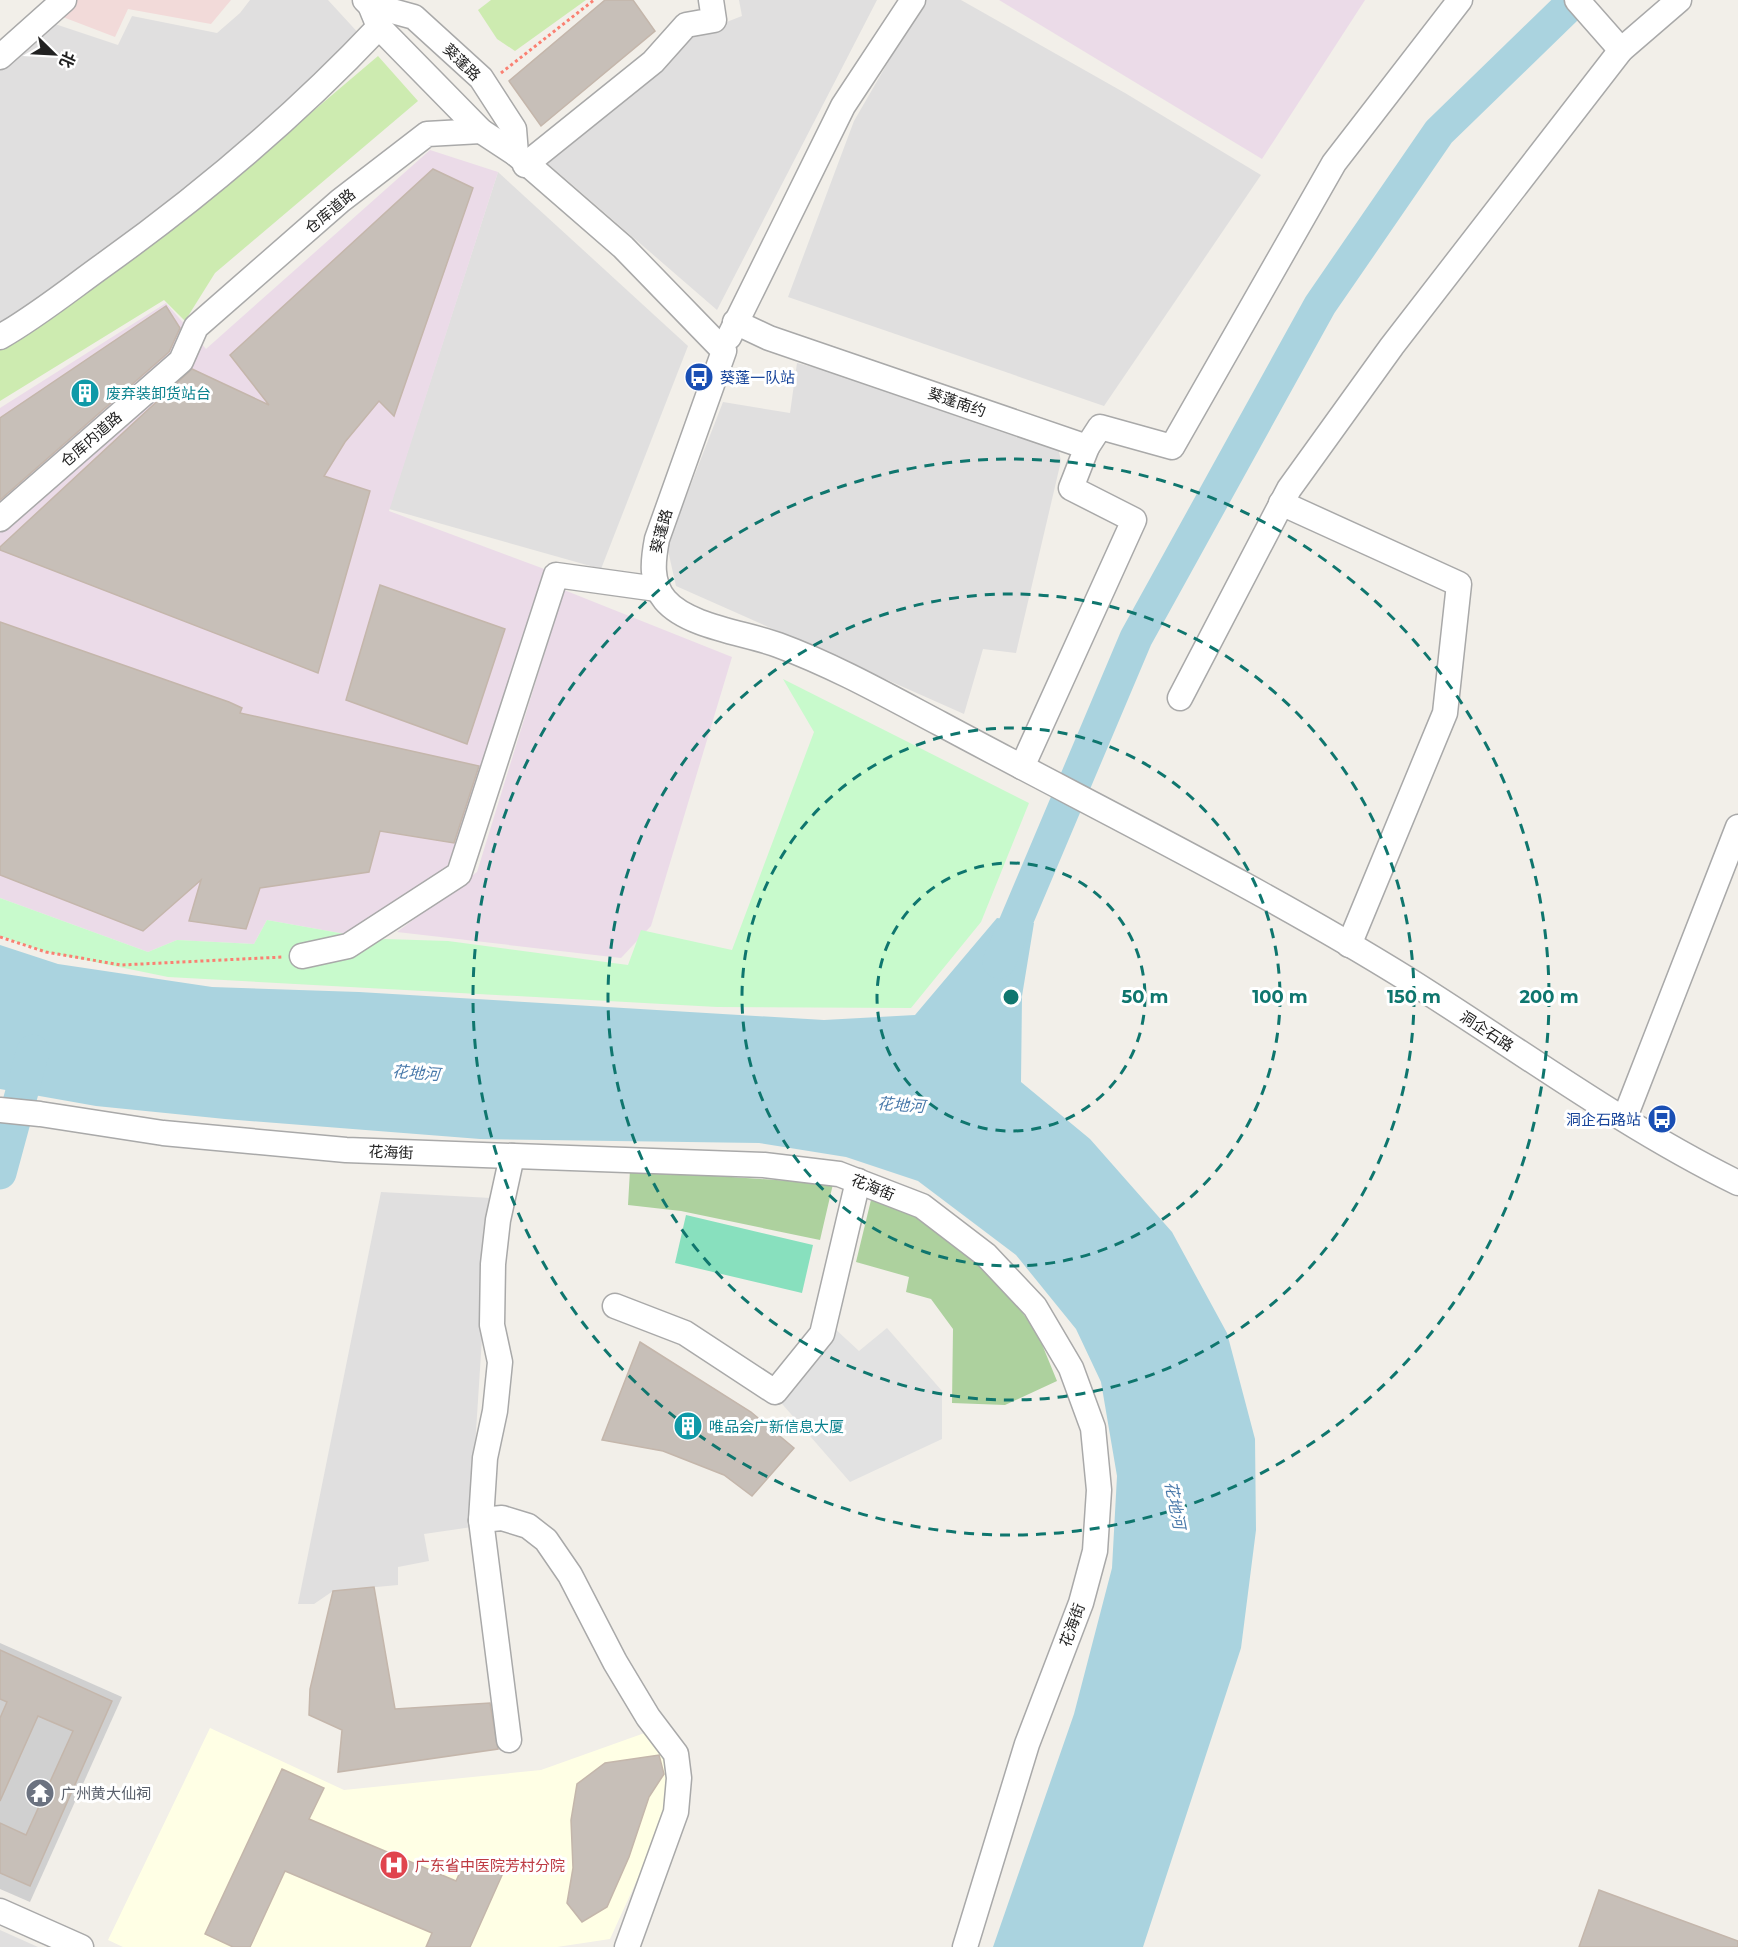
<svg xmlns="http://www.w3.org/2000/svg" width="1738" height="1947" font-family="Montserrat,'Noto Sans SC',sans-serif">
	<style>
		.residential { fill: #e0dfdf }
		.commercial { fill: #f2dad9 }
		.industrial { fill: #ebdbe8 }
		.education { fill: #ffffe5 }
		.religious { fill: #d0d0d0 }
		.grass { fill: #cdebb0 }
		.forest { fill: #add19e }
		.park { fill: #c8facc }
		.pitch { fill: #88e0be }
		.parking { fill: #e2e2e2 }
		.water { fill: #aad3df }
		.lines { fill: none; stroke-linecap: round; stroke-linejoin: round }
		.river { stroke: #aad3df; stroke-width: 33 }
		.building { fill: #c7bfb8; stroke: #c4b6ab; stroke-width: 1.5 }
		.minor-casing { stroke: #a9a9a9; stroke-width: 27 }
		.path { stroke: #fa8072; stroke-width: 3; stroke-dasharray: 3 3; stroke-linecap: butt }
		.minor { stroke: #fff; stroke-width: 24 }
		.ring { fill: none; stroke: #0f766e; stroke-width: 3; stroke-dasharray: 10 8 }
		.labels { text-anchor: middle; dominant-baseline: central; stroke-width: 6; stroke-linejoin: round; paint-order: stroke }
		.street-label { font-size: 15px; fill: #222; stroke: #fff }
		.transit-label { font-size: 15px; fill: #164399; stroke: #fff; text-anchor: start }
		.culture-label { font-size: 15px; fill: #0d838f; stroke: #fff; text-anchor: start }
		.worship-label { font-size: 15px; fill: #5b616d; stroke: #fff; text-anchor: start }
		.health-label { font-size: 15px; fill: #be3a42; stroke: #fff; text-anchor: start }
		.water-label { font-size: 16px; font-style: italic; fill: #4a7aab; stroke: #fff }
		.centre { fill: #0f766e; stroke: #fff; stroke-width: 3 }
		.ring-label { font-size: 18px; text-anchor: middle; font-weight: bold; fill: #0f766e; stroke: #fff; stroke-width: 6; stroke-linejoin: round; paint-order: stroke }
	</style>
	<rect width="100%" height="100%" fill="#f2efe9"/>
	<g class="residential">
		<path d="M250 0H328L362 37 138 232 0 324V64L49 22 118 45 132 16 217 33 240 13Z"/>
		<path d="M739 0H877L717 310 546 162 688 37 742 16Z"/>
		<path d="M924 0H961L1125 93 1261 175 1104 406 788 297 854 121Z"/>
		<path d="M498 172 688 346 601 569 389 509Z"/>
		<path d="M797 363 1054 429 1061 461 1016 653 983 649 964 714 676 586 667 546 723 402 790 413Z"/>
		<path d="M381 1192 491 1198 473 1478 472 1527 424 1534 429 1561 398 1567V1585L333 1591 314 1604H298Z"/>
		<path d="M0 1930 38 1947H0Z"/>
	</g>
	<path class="commercial" d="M70 0H231L211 24 128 9 115 37 55 14Z"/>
	<g class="industrial">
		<path d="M999 0H1365L1262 159Z"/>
		<path d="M430 150 498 172 389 511 547 570 459 874 345 934 267 920 254 944 177 940 148 952 0 898V408L166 303 206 349Z"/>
		<path d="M564 590 732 657 651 926 621 958 397 932 477 872Z"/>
	</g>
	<path class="education" d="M210 1728 344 1790 541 1770 653 1730 686 1773 610 1939 557 1947H123L108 1940Z"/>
	<path class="religious" d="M0 1643 122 1697 30 1902 0 1889Z"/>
	<g class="grass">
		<path d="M491 0H586L515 51 497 39 478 10Z"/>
		<path d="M378 56 418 101 215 273 185 321 164 300 0 401V346L131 261 206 202Z"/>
	</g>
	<g class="forest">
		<path d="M630 1170 833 1184 820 1240 681 1211 628 1205Z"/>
		<path d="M871 1200 919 1216 974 1259 1006 1291 1037 1332 1057 1381 1005 1405 952 1403 953 1329 931 1299 906 1292 909 1277 856 1262Z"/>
	</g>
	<path class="park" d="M783 679 1029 803 981 922 911 1008 717 1007 168 977 46 952 0 936V898L148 952 177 940 254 944 267 920 345 934 305 955 385 939 448 941 628 965 641 930 732 950 814 732Z"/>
	<path class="pitch" d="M686 1215 813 1245 802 1293 675 1263Z"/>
	<path class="parking" d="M833 1327 859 1351 887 1328 942 1391V1439L850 1482 777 1398Z"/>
	<path class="water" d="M997 918 1034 923 1022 996 1021 1082 1090 1139 1172 1232 1227 1333 1255 1439 1256 1530 1241 1648 1143 1947H993L1074 1714 1112 1568 1117 1476 1101 1382 1076 1329 1016 1255 918 1181 846 1157 759 1143 480 1139 225 1119 96 1106 0 1089V945L58 964 212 987 359 992 824 1020 915 1015Z"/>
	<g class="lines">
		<g class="river">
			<path d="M999 962 1136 638 1320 305 1439 132 1575 0"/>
			<path d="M0 1173 33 1051"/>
		</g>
	</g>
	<g class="building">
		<path d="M605 0H633L655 31 541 126 509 81Z"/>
		<path d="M433 169 473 188 394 416 379 401 345 442 324 476 370 491 318 673 0 550V547L192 369 269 405 230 355Z"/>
		<path d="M166 306 180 328 169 352 0 500V418Z"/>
		<path d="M380 585 505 629 467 744 346 700Z"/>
		<path d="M0 622 229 702 242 708 240 713 479 766 454 843 380 831 369 872 260 888 246 929 189 921 201 880 143 931 0 875Z"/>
		<path d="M640 1342 751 1412 794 1448 752 1496 724 1475 663 1451 602 1440Z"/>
		<path d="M374 1587 395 1709 490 1703 498 1749 338 1772 342 1730 309 1715 310 1689 333 1591Z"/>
		<path d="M0 1650 112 1701 30 1886 0 1873V1823L26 1835 73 1731 38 1716 0 1801V1718L7 1702 0 1699Z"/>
		<path d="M659 1755 664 1774 649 1797 629 1857 607 1907 582 1922 567 1903 573 1868 571 1820 577 1784 605 1763Z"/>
		<path d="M282 1769 324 1788 309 1819 456 1881 467 1857 503 1873 470 1947H426L432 1933 285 1871 250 1947H233L205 1934Z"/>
		<path d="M1599 1890 1738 1941V1947H1579Z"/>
	</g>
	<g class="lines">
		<g class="minor-casing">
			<g id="minor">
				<path d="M365 0 370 5 379 27 481 131 516 154 623 247 724 351 657 539C653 560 650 582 665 600 688 627 746 633 778 645 835 666 888 696 941 724 1097 808 1257 886 1407 979 1517 1048 1622 1126 1738 1183"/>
				<path d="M1577 0 1621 50"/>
				<path d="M370 5 414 17 481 78 514 129 516 154"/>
				<path d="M0 57 64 0"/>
				<path d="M525 165 653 62 686 25 714 20 711 0"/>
				<path d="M735 322 769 338 1087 447 1100 427 1172 447 1334 163 1460 0"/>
				<path d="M0 337C37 316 70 289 105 264 204 193 295 116 379 27"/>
				<path d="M729 337 843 106 913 0"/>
				<path d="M1281 503 1459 584 1445 713 1349 945"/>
				<path d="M0 519 181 361 196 327 340 201 427 134 481 131"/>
				<path d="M1180 698 1289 489 1392 346 1621 50 1679 0"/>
				<path d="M1022 767 1134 520 1071 488 1087 447"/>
				<path d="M302 956 348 946 459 874 556 575 657 589"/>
				<path d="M0 1110 40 1114 163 1133 346 1150 764 1165 839 1174 922 1206 986 1255 1035 1307 1071 1368 1093 1428 1099 1490 1095 1551 1081 1603 1027 1744 965 1947"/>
				<path d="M1625 1117 1738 827"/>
				<path d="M615 1306 685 1333 775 1392 822 1334 858 1181"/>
				<path d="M481 1520 502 1518 528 1526 546 1540 570 1575 615 1662 648 1717 676 1754 679 1778 676 1812 627 1947"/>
				<path d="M509 1740 481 1520 485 1458 495 1411 500 1362 492 1325 493 1264 498 1220 512 1156"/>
				<path d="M0 1911 81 1947"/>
			</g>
		</g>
		<g class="path">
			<path d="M501 73 594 0"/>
			<path d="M0 937 46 952 121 965 283 957"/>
		</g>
		<use href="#minor" class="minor"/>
	</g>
	<g class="ring">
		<circle cx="1011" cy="997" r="134"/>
		<circle cx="1011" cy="997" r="269"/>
		<circle cx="1011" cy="997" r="403"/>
		<circle cx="1011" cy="997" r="538"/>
	</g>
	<defs>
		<g id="bus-disc" transform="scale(1.5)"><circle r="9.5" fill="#1a4fb4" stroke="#fff"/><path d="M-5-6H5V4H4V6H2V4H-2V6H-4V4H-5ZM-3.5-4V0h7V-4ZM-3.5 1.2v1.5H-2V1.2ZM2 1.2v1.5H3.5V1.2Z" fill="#fff"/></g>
		<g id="building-disc" transform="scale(1.5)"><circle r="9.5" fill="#0f9aa8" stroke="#fff"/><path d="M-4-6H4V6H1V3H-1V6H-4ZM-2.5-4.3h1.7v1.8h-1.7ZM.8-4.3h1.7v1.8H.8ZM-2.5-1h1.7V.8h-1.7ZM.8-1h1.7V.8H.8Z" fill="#fff"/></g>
		<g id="temple-disc" transform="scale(1.5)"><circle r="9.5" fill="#6b7280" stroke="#fff"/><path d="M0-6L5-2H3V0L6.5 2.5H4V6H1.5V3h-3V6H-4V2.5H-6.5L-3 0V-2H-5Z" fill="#fff"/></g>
		<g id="hospital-disc" transform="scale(1.5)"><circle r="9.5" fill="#e0444e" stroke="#fff"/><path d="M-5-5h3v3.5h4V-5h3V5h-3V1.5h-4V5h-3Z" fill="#fff"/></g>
	</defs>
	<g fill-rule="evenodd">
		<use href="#bus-disc" x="699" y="377"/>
		<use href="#building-disc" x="85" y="393"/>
		<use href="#bus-disc" x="1662" y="1119"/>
		<use href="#building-disc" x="688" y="1426"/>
		<use href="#temple-disc" x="40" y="1793"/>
		<use href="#hospital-disc" x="394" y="1865"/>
	</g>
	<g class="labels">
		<g class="street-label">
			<text transform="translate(462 62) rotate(44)">葵蓬路</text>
			<text transform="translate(330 211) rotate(-40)">仓库道路</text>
			<text transform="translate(957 402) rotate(19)">葵蓬南约</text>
			<text transform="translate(91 439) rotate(-41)">仓库内道路</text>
			<text transform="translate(661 531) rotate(-75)">葵蓬路</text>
			<text transform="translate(1487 1031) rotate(33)">洞企石路</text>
			<text transform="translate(391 1152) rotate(2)">花海街</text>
			<text transform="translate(873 1187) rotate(22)">花海街</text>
			<text transform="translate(1072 1625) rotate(-70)">花海街</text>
		</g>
		<g class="transit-label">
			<text x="720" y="377">葵蓬一队站</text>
			<text x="1641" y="1119" text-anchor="end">洞企石路站</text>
		</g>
		<g class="culture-label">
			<text x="106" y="393">废弃装卸货站台</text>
			<text x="709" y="1426">唯品会广新信息大厦</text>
		</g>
		<g class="worship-label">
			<text x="61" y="1793">广州黄大仙祠</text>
		</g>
		<g class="health-label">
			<text x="415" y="1865">广东省中医院芳村分院</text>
		</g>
		<g class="water-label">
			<text transform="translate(416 1073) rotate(4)">花地河</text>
			<text transform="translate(901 1105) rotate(4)">花地河</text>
			<text transform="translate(1175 1505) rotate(79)">花地河</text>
		</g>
	</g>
	<circle cx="1011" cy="997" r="9" class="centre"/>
	<g class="ring-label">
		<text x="1145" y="1003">50 m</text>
		<text x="1280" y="1003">100 m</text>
		<text x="1414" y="1003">150 m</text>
		<text x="1549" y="1003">200 m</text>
	</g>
	<g transform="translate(54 54) rotate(114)" stroke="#ffffff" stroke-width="4.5" paint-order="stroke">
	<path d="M0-4.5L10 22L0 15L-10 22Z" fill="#222222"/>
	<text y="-9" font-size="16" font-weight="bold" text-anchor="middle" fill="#222222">北</text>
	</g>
</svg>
